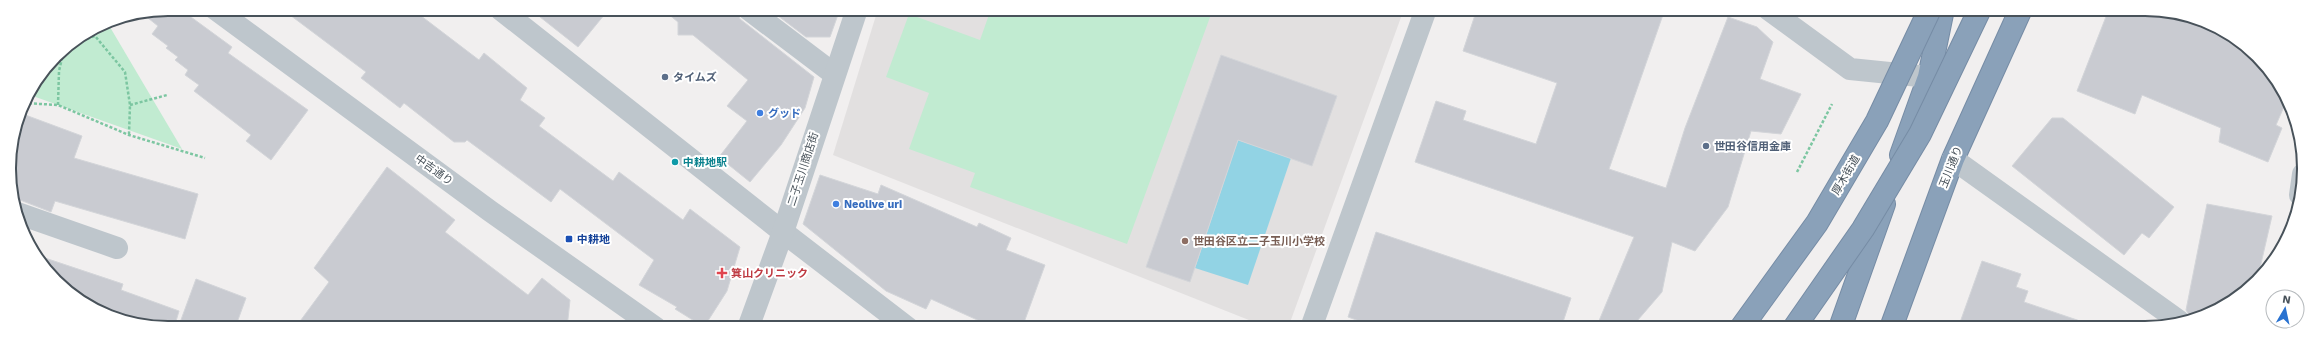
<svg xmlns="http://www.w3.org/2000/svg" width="2313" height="337" font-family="'Work Sans','Noto Sans JP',sans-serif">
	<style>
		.education { fill: #e2e0e0 }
		.green { fill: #c1ebd1 }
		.water { fill: #92d3e4 }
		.building { fill: #c9cbd1; stroke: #d3d5d9 }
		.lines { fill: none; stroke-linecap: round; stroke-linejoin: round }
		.highway-casing { stroke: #768ca5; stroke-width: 24 }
		.path { stroke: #7cc6a1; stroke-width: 2.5; stroke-dasharray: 3 2; stroke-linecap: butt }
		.minor { stroke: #bec6cc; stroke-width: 22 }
		.highway { stroke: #8aa1b9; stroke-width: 22 }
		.highway-bridge-casing { stroke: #768ca5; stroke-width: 24; stroke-linecap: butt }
		.highway-bridge { stroke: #8aa1b9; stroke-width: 22 }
		.service-dot { fill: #5c6f8a; stroke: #fff; stroke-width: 1.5 }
		.shop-dot { fill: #3f7fe0; stroke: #fff; stroke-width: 1.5 }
		.culture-dot { fill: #0f9aa8; stroke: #fff; stroke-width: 1.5 }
		.transit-dot { fill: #1a4fb4; stroke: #fff; stroke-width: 1.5 }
		.education-dot { fill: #8d6e63; stroke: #fff; stroke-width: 1.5 }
		.health-dot { fill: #e0444e; stroke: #fff; stroke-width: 1.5 }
		.labels { text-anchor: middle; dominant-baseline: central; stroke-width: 4; stroke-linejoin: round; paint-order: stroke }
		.service-label { font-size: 11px; font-weight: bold; fill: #4e5e75; stroke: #fff; text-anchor: start }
		.shop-label { font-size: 11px; font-weight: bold; fill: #366cbe; stroke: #fff; text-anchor: start }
		.culture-label { font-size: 11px; font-weight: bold; fill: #0d838f; stroke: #fff; text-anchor: start }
		.street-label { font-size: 11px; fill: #48525a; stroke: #fff }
		.transit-label { font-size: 11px; font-weight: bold; fill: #164399; stroke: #fff; text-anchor: start }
		.education-label { font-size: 11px; font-weight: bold; fill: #785e54; stroke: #fff; text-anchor: start }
		.health-label { font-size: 11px; font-weight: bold; fill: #be3a42; stroke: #fff; text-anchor: start }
		.rim { fill: none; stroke: #48525a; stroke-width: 2 }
	</style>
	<rect width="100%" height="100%" fill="#f1efef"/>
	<path class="education" d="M878 9H1404L1288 328H1269L833 155Z"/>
	<g class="green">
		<path d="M991 9H1213L1127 244 970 187 975 173 909 149 929 93 886 77 909 14 980 40Z"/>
		<path d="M107 22 182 149 30 95 56 56Z"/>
	</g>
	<path class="water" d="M1238 140 1291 158 1248 285 1195 268Z"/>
	<g class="building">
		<path d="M168 9H180L232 47 228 53 308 110 271 160 246 141 251 135 194 91 199 85 185 75 188 70 175 60 178 57 166 48 168 46 152 34 158 26 143 14Z"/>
		<path d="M282 9H412L479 60 484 53 527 88 520 100 545 118 539 126 613 181 619 172 683 220 690 209 740 247 727 291 704 327 675 309 677 307 639 285 654 260 560 189 551 202 467 140 465 142H454L404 103 400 108 361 78 366 72Z"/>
		<path d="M530 9H609L578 47Z"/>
		<path d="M662 9H736L740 19 814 77 805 108 781 145 750 182 719 157 747 121 727 106 748 80 693 35H678V22Z"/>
		<path d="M769 9H840L830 37H806Z"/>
		<path d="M1477 9H1665L1609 169 1666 188 1685 128 1728 17 1757 27 1773 42 1760 79 1801 94 1781 134 1751 131 1728 207 1695 251 1672 242 1662 292 1631 328H1596L1634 237 1415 162 1436 101 1466 111 1463 120 1536 144 1557 83 1463 51Z"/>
		<path d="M2109 9H2155L2215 26 2265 64 2286 102 2276 125 2282 128 2268 162 2219 142 2221 128 2142 95 2135 114 2077 91Z"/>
		<path d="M1221 55 1337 96 1312 166 1238 140 1190 282 1146 267Z"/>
		<path d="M20 113 82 136 74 158 198 194 185 239 55 201 51 212 15 198 9 158Z"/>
		<path d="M2052 118H2063L2174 207 2149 238 2142 233 2124 255 2012 166Z"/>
		<path d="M387 167 455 220 445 232 528 295 542 278 570 300 567 328H295L329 282 314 268Z"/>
		<path d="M820 175 878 194 881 185 977 227 979 223 1011 238 1006 250 1045 265 1022 328H995L931 299 926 309 886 291 803 224Z"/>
		<path d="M2207 204 2272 216 2257 281 2215 312 2191 318 2186 310Z"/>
		<path d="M1376 232 1571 298 1561 328H1379L1348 317Z"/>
		<path d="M39 256 123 284 121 290 179 311 174 328H158L98 312 49 274Z"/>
		<path d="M1982 261 2021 274 2016 287 2028 291 2024 302 2086 323V328H1958Z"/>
		<path d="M196 279 246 298 235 328H178Z"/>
	</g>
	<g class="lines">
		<g class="highway-casing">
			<g id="highway">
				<path d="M1901 155 1929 77 1943 9"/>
				<path d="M1840 328 1884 204"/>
				<path d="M1891 328 1953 159 2021 9"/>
			</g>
		</g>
		<g class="path">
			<path d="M461 9 470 16"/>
			<path d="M73 44 95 36 125 72 130 105 129 134"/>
			<path d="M24 103 58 105 129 135 205 158"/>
			<path d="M58 105 59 71 64 50"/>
			<path d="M130 105 167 95"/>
			<path d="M1797 172 1832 104"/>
		</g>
		<g class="minor">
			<path d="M215 9 490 211 656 328"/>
			<path d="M500 9 783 232 908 328"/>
			<path d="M748 9 834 74"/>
			<path d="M1768 9 1850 69 1929 77"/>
			<path d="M1953 159 2179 321"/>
			<path d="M2300 195 2303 174"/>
			<path d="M17 213 117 248"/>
			<path d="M748 328 783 232 857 9"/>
			<path d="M1311 328 1426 9"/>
		</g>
		<use href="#highway" class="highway"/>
		<g class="highway-bridge-casing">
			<g id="highway-bridge">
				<path d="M1741 328 1817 223 1877 121 1930 9"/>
				<path d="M1794 328 1863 229 1920 134 1980 9"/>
			</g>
		</g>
		<use href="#highway-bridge" class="highway-bridge"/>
	</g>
	<g class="service-dot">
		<circle cx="665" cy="77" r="4"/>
		<circle cx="1706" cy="146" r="4"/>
	</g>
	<g class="shop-dot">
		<circle cx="760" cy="113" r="4"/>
		<circle cx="836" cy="204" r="4"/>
	</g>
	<circle class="culture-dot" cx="675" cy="162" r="4"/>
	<rect class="transit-dot" x="565" y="235" width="8" height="8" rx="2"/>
	<circle class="education-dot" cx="1185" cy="241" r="4"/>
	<path class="health-dot" d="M720 267h4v4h4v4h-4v4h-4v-4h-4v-4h4z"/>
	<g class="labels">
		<g class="service-label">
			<text x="673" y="77">タイムズ</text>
			<text x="1714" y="146">世田谷信用金庫</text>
		</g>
		<g class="shop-label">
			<text x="768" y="113">グッド</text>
			<text x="844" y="204">Neolive uri</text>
		</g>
		<g class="culture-label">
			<text x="683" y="162">中耕地駅</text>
		</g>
		<g class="street-label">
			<text transform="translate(1951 167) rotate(-68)">玉川通り</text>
			<text transform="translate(803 169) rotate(-72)">二子玉川商店街</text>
			<text transform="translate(434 170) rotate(36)">中吉通り</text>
			<text transform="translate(1846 175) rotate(-60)">厚木街道</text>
		</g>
		<g class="transit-label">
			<text x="577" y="239">中耕地</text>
		</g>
		<g class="education-label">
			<text x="1193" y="241">世田谷区立二子玉川小学校</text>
		</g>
		<g class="health-label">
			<text x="731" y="273">箕山クリニック</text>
		</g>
	</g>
	<path d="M0 0H2313V337H0ZM168 16H2145A152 152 0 0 1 2297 168V169A152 152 0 0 1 2145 321H168A152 152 0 0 1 16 169V168A152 152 0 0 1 168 16Z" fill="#fff" fill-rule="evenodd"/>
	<path class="rim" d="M168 16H2145A152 152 0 0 1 2297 168V169A152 152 0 0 1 2145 321H168A152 152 0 0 1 16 169V168A152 152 0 0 1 168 16Z"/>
	<g transform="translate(2285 309) rotate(9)"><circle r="19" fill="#ffffff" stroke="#b6babd"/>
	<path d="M0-3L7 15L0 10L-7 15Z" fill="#2972d0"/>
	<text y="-6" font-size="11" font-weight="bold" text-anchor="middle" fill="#48525a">N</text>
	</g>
</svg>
